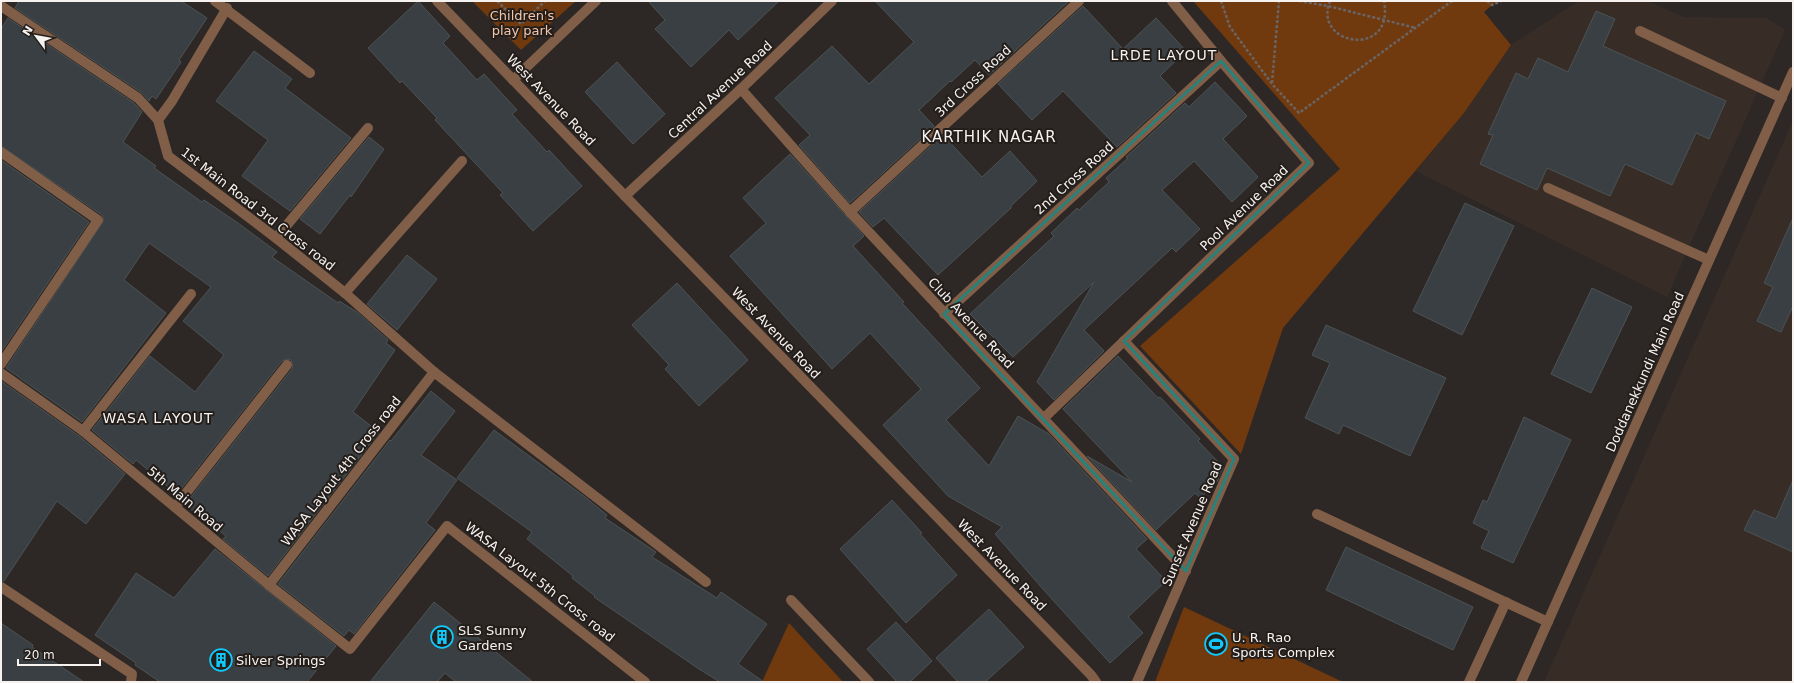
<svg xmlns="http://www.w3.org/2000/svg" width="1794" height="683" font-family="'DejaVu Sans',sans-serif">
	<style>
		.built { fill: #382d26 }
		.green { fill: #71390e }
		.building { fill: #393f42; stroke: #4c5355 }
		.lines { fill: none; stroke-linecap: round; stroke-linejoin: round }
		.path { stroke: #6a6563; stroke-width: 2.5; stroke-dasharray: 3 2; stroke-linecap: butt }
		.service { stroke: #815e48; stroke-width: 10 }
		.minor { stroke: #815e48; stroke-width: 10 }
		.tertiary { stroke: #815e48; stroke-width: 10 }
		.marked { fill: none; stroke: #26827b; stroke-width: 3; stroke-linejoin: round }
		.labels { text-anchor: middle; dominant-baseline: central; stroke-width: 4; stroke-linejoin: round; paint-order: stroke }
		.park-label { font-size: 13px; fill: #f2c6ab; stroke: #241e1b }
		.street-label { font-size: 13px; fill: #f6f2f0; stroke: #241e1b }
		.poi-label { font-size: 13px; fill: #f6f2f0; stroke: #241e1b; text-anchor: start }
		.neighbourhood-label { font-size: 14px; letter-spacing: 1px; fill: #f6f2f0; stroke: #241e1b }
		.quarter-label { font-size: 15px; letter-spacing: 1px; fill: #f6f2f0; stroke: #241e1b }
	</style>
	<rect width="100%" height="100%" fill="#2d2825"/>
	<g class="built">
		<path d="M1579 1H1647L1684 17 1766 18 1785 30 1667 297 1416 171 1464 113 1511 45Z"/>
		<path d="M1793 121V682H1544Z"/>
	</g>
	<g class="green">
		<path d="M472 1H576L521 50Z"/>
		<path d="M1193 1H1497L1484 12 1511 45 1464 113 1283 328 1241 454 1140 346 1340 169Z"/>
		<path d="M1184 607 1343 682H1155Z"/>
		<path d="M789 623 843 682H762Z"/>
	</g>
	<g class="building">
		<path d="M19 1H181L207 18 179 60 181 62 156 99 152 96 149 101 142 93 15 8Z"/>
		<path d="M418 1 450 36 443 43 477 80 484 74 517 110 512 114 547 152 549 150 582 186 533 231 500 195 503 193 435 120 437 118 402 81 400 83 368 48Z"/>
		<path d="M648 1H779L738 40 729 30 691 67 655 29 665 20Z"/>
		<path d="M875 1H1069L989 75 975 60 951 82 950 81 919 110 934 126 850 203 799 145 810 135 775 98 832 46 869 84 914 42Z"/>
		<path d="M1083 6 1123 49 1156 18 1186 51 1160 76 1176 93 1117 147 1063 91 1032 120 998 84Z"/>
		<path d="M1596 11 1615 19 1603 46 1726 101 1709 139 1696 133 1672 185 1625 164 1610 196 1547 168 1537 190 1480 164 1493 135 1488 134 1516 73 1528 79 1538 58 1568 72Z"/>
		<path d="M8 18 134 103 142 112 123 142 156 166 154 168 202 202 204 200 238 223 277 252 272 257 338 303 339 301 357 312 388 340 386 343 395 350 353 412 379 432 268 576 223 539 226 536 190 508 192 506 187 502 292 369 293 366 291 360 288 359 282 361 177 494 136 460 133 464 92 430 150 356 195 392 224 355 183 321 211 287 149 243 124 280 166 313 82 422 6 368 104 220 102 215 1 146V29Z"/>
		<path d="M254 51 292 79 285 88 351 138 290 211 242 176 268 140 216 101Z"/>
		<path d="M617 62 665 114 633 144 585 92Z"/>
		<path d="M1215 82 1247 116 1223 139 1258 177 1232 202 1194 161 1162 190 1200 229 1176 252 1172 248 1084 330 1104 351 1054 400 1037 382 1094 282 1013 357 970 314 1054 236 1051 233 1077 208 1079 210 1109 182 1106 178 1128 158 1126 157 1185 103 1189 107Z"/>
		<path d="M943 135 982 177 1010 151 1037 181 1011 206V208L938 275 884 218 873 227 859 212Z"/>
		<path d="M369 137 384 149 351 197 350 195 320 234 300 219Z"/>
		<path d="M790 154 864 236 853 246 904 302 902 303 980 388 946 420 989 466 1018 416 1049 434 1147 539 1136 549 1166 581 1128 617 1143 633 1110 663 1042 588 995 534 1002 527 948 496 883 425 921 389 870 333 832 369 730 256 766 223 743 198Z"/>
		<path d="M1 160 89 222 1 352Z"/>
		<path d="M1465 203 1514 226 1462 335 1413 311Z"/>
		<path d="M1793 218V306L1781 332 1757 321 1773 287 1764 283Z"/>
		<path d="M407 255 437 279 397 330 367 304Z"/>
		<path d="M677 283 748 360 699 406 665 369 669 365 632 325Z"/>
		<path d="M1592 288 1632 307 1591 393 1551 374Z"/>
		<path d="M1326 325 1446 378 1410 456 1343 425 1339 434 1305 418 1330 363 1312 355Z"/>
		<path d="M1118 356 1158 398 1160 397 1200 439 1198 441 1223 467 1217 482 1200 498 1195 493 1156 530 1087 456 1132 482 1063 409Z"/>
		<path d="M1 381 79 436 125 474 86 524 57 501 4 581H1Z"/>
		<path d="M431 391 455 411 421 455 457 480 426 523 435 530 354 634 349 630 344 636 278 584 390 440 391 441Z"/>
		<path d="M1524 417 1571 440 1513 563 1481 548 1489 531 1473 523 1483 500 1487 502Z"/>
		<path d="M494 430 585 497 607 515 605 518 656 552 652 557 717 598 721 592 767 624 738 664 764 682H720L699 669 594 597 595 596 572 578 573 576 527 539 532 532 457 478Z"/>
		<path d="M1793 480V552L1744 530 1754 510 1776 519Z"/>
		<path d="M892 500 922 533 920 534 957 575 906 623 840 549Z"/>
		<path d="M1346 547 1473 607 1453 650 1326 590Z"/>
		<path d="M215 549 336 646 307 682H160L135 665 136 663 95 635 136 573 174 598Z"/>
		<path d="M434 602 533 682H456L445 673 437 682H370Z"/>
		<path d="M989 609 1024 647 985 682H958L936 658Z"/>
		<path d="M896 622 932 661 910 682H897L867 649Z"/>
		<path d="M1 623 33 645 32 647 84 682H1Z"/>
	</g>
	<g class="lines">
		<g class="path">
			<path d="M497 1 521 24 545 1"/>
			<path d="M1221 1 1230 27 1272 84 1299 113 1452 1"/>
			<path d="M1299 1 1328 6 1416 28"/>
			<path d="M1330 1C1312 46 1395 59 1384 1"/>
			<path d="M1487 1 1492 5 1501 1"/>
			<path d="M1272 83 1279 1"/>
		</g>
		<g class="service">
			<path d="M215 1 310 73"/>
			<path d="M1640 31 1782 98"/>
			<path d="M158 120 172 101 227 8"/>
			<path d="M1548 188 1709 260"/>
			<path d="M1317 514 1548 622"/>
			<path d="M1469 682 1506 602"/>
		</g>
		<g class="minor">
			<path d="M437 1 625 196 1091 675 1096 682"/>
			<path d="M1 6 138 98 158 120 168 156 276 238 345 293 434 372 706 582"/>
			<path d="M513 80 596 1"/>
			<path d="M741 89 850 212 1186 571"/>
			<path d="M1 152 98 220 1 364"/>
			<path d="M625 196 741 89 832 1"/>
			<path d="M850 212 1079 1"/>
			<path d="M276 238 368 128"/>
			<path d="M345 293 462 161"/>
			<path d="M944 314 1221 61"/>
			<path d="M1124 341 1234 459 1137 682"/>
			<path d="M1 373 83 431 269 585 350 649 447 526 645 682"/>
			<path d="M1044 418 1309 163 1221 61 1172 1"/>
			<path d="M83 431 191 294"/>
			<path d="M175 507 287 365"/>
			<path d="M269 585 434 372"/>
			<path d="M1 587 132 674 131 682"/>
			<path d="M791 600 869 682"/>
		</g>
		<path class="tertiary" d="M1521 682 1793 72"/>
	</g>
	<path class="marked" d="M1221 61 1309 163 1124 341 1234 459 1186 571 944 314Z"/>
	<defs>
		<g id="building-ring" transform="scale(1.15)"><circle r="9.5" fill="#241e1b" stroke="#11cafb" stroke-width="1.5"/><path d="M-4-6H4V6H1V3H-1V6H-4ZM-2.5-4.3h1.7v1.8h-1.7ZM.8-4.3h1.7v1.8H.8ZM-2.5-1h1.7V.8h-1.7ZM.8-1h1.7V.8H.8Z" fill="#11cafb"/></g>
		<g id="stadium-ring" transform="scale(1.15)"><circle r="9.5" fill="#241e1b" stroke="#11cafb" stroke-width="1.5"/><path d="M0-5a6.5 5 0 1 0 0 10a6.5 5 0 1 0 0-10ZM-3.5-1.8h7v3.6h-7Z" fill="#11cafb"/></g>
	</defs>
	<g fill-rule="evenodd">
		<use href="#building-ring" x="442" y="637"/>
		<use href="#stadium-ring" x="1216" y="644"/>
		<use href="#building-ring" x="221" y="660"/>
	</g>
	<g class="labels">
		<g class="park-label">
			<text x="522" y="15">Children's<tspan x="522" dy="15">play park</tspan></text>
		</g>
		<g class="street-label">
			<text transform="translate(973 81) rotate(-43)">3rd Cross Road</text>
			<text transform="translate(720 90) rotate(-43)">Central Avenue Road</text>
			<text transform="translate(551 100) rotate(46)">West Avenue Road</text>
			<text transform="translate(1074 178) rotate(-42)">2nd Cross Road</text>
			<text transform="translate(1244 208) rotate(-44)">Pool Avenue Road</text>
			<text transform="translate(258 209) rotate(38)">1st Main Road 3rd Cross road</text>
			<text transform="translate(971 323) rotate(47)">Club Avenue Road</text>
			<text transform="translate(776 333) rotate(46)">West Avenue Road</text>
			<text transform="translate(1645 372) rotate(-66)">Doddanekkundi Main Road</text>
			<text transform="translate(341 471) rotate(-52)">WASA Layout 4th Cross road</text>
			<text transform="translate(185 499) rotate(40)">5th Main Road</text>
			<text transform="translate(1192 524) rotate(-67)">Sunset Avenue Road</text>
			<text transform="translate(1002 565) rotate(46)">West Avenue Road</text>
			<text transform="translate(540 582) rotate(38)">WASA Layout 5th Cross road</text>
		</g>
		<g class="poi-label">
			<text x="458" y="630">SLS Sunny<tspan x="458" dy="15">Gardens</tspan></text>
			<text x="1232" y="637">U. R. Rao<tspan x="1232" dy="15">Sports Complex</tspan></text>
			<text x="236" y="660">Silver Springs</text>
		</g>
		<g class="neighbourhood-label">
			<text x="1164" y="55">LRDE LAYOUT</text>
			<text x="158" y="418">WASA LAYOUT</text>
		</g>
		<g class="quarter-label">
			<text x="989" y="137">KARTHIK NAGAR</text>
		</g>
	</g>
	<rect width="1794" height="683" fill="none" stroke="#f6f2f0" stroke-width="4"/>
	<g transform="translate(36 36) rotate(302)" stroke="#241e1b" stroke-width="3" paint-order="stroke">
	<path d="M0-3L7 15L0 10L-7 15Z" fill="#f6f2f0"/>
	<text y="-6" font-size="11" font-weight="bold" text-anchor="middle" fill="#f6f2f0">N</text>
	</g>
	<path d="M18 659v6h82v-6" fill="none" stroke="#f6f2f0" stroke-width="2"/>
	<text x="24" y="659" font-size="12" fill="#f6f2f0" stroke="#241e1b" stroke-width="3" paint-order="stroke">20 m</text>
</svg>
